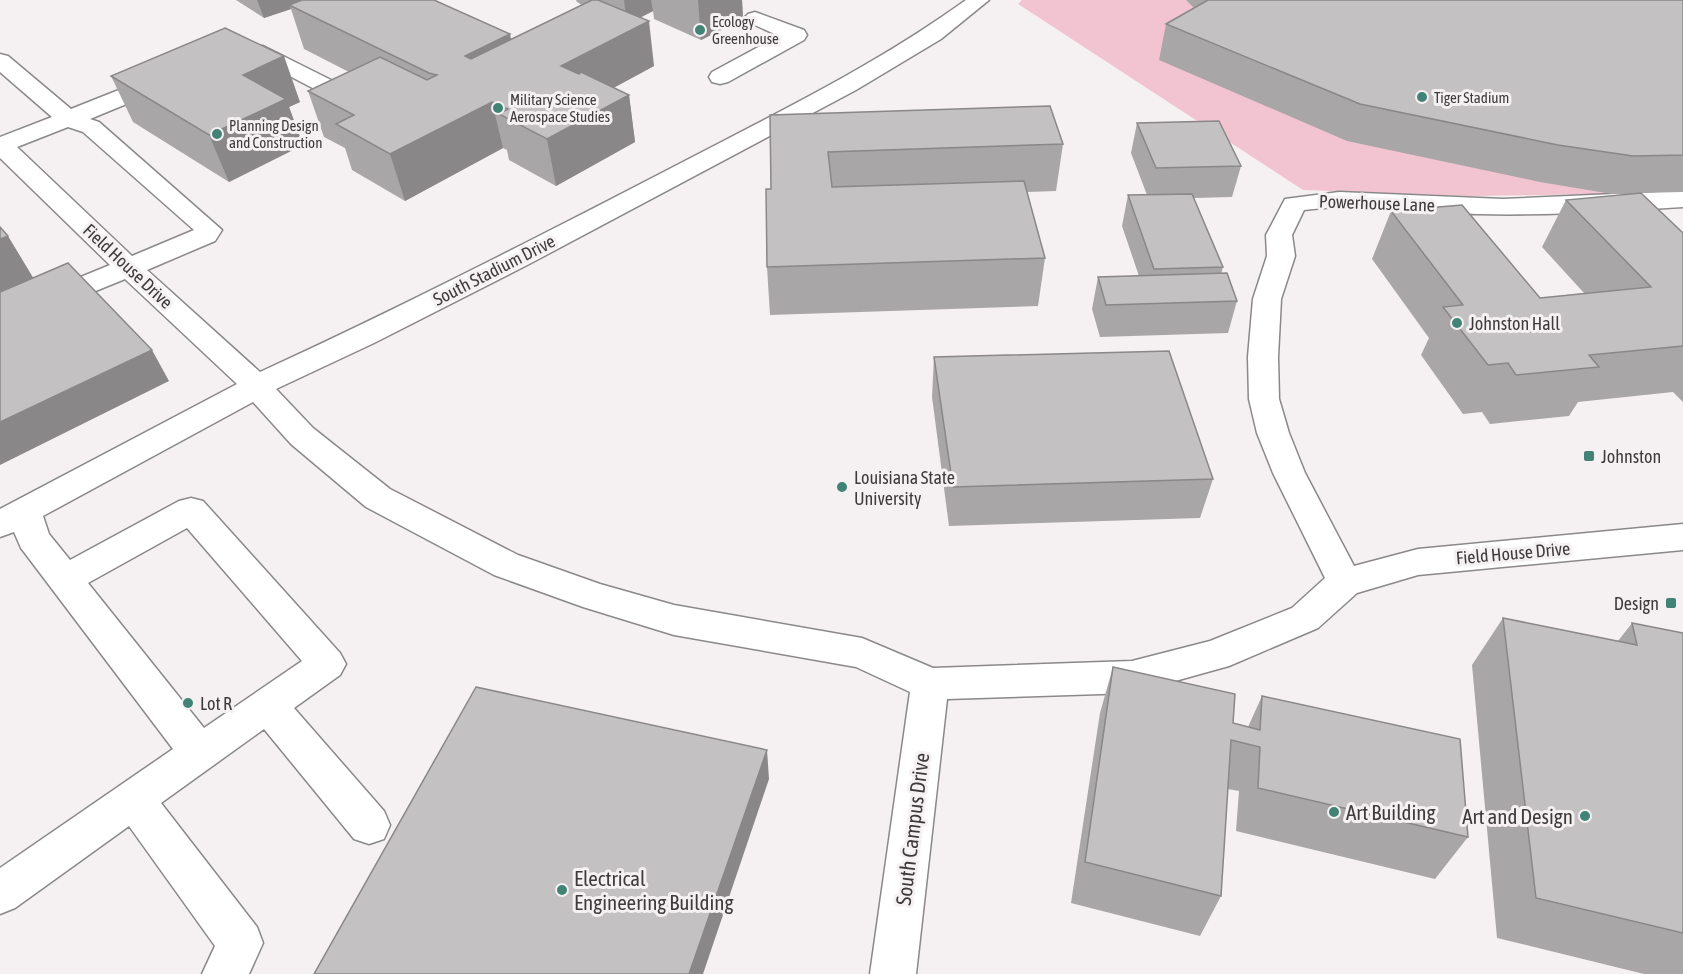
<svg xmlns="http://www.w3.org/2000/svg" width="1683" height="974" font-family="'Asap Condensed',sans-serif">
	<style>
		.green { fill: #f2c4d2 }
		.lines { fill: none; stroke-linecap: round; stroke-linejoin: round }
		.minor-casing { stroke: #8b8889; stroke-width: 3 }
		.minor { fill: #fff; fill-rule: evenodd }
		.wall { fill: #a9a6a7 }
		.shaded-wall { fill: #898788 }
		.building { fill: #c4c1c2; stroke: #898788; stroke-width: 1.5 }
		.poi-dot { fill: #418375; stroke: #f5f1f2; stroke-width: 2 }
		.labels { text-anchor: middle; dominant-baseline: central; stroke-width: 6; stroke-linejoin: round; paint-order: stroke }
		.far-poi-label { font-size: 15px; fill: #3d3b3c; stroke: #f5f1f2; text-anchor: start }
		.street-label { font-size: 18px; fill: #3d3b3c; stroke: #f5f1f2 }
		.poi-label { font-size: 18px; fill: #3d3b3c; stroke: #f5f1f2; text-anchor: start }
		.near-poi-label { font-size: 21px; fill: #3d3b3c; stroke: #f5f1f2; text-anchor: start }
		.near-street-label { font-size: 21px; fill: #3d3b3c; stroke: #f5f1f2 }
	</style>
	<rect width="100%" height="100%" fill="#f5f1f2"/>
	<path class="green" d="M1022 0H1683L1612 194 1470 196 1303 190 1018 4Z"/>
	<g class="lines">
		<g class="minor-casing">
			<g id="minor">
				<path d="M966 0H989L941 39 856 90 531 263 374 343 276 389 313 428 390 489 518 555 600 584 674 605 862 638 933 668 1132 661 1210 641 1292 608 1325 578 1273 473 1257 433 1249 399 1248 357 1253 299 1267 256 1266 235 1285 199 1339 192 1503 199 1683 191V207C1615 211 1546 216 1477 214 1420 212 1362 202 1304 210L1292 235 1295 256 1281 299 1278 357 1279 399 1289 433 1305 473 1354 566 1418 549 1683 524V550L1418 575 1357 593 1318 628 1229 666 1132 693 947 699 916 974H870L910 692 856 667 674 635 583 607 494 575 366 507 291 444 253 402 43 516 49 534 70 560 179 501 191 498 203 501 340 653 346 664 340 675 294 708 384 811 390 825 384 839 369 844 354 839 264 729 161 803 257 927 263 943 249 974H202L215 946 129 826 15 908 0 914V868L173 749 21 548 14 532 0 537V509L237 384 125 279 0 330V310L110 265 0 158V137L52 117 0 72V54L8 56 71 109 154 76 162 74 170 76 173 81 170 86 90 119 99 122 222 230 215 241 147 270 260 372C402 307 540 236 679 164 777 113 876 65 966 0ZM68 127 83 132 194 230 132 256 17 147ZM187 528 302 661 204 728 88 583Z"/>
				<path d="M755 12 804 30 807 35 804 40 728 82 720 84 712 82 709 77 712 72 779 36 748 22 744 18 748 14Z"/>
				<path d="M263 46 365 97 369 102 365 107 357 109 349 107 259 60 236 59 233 54 236 49Z"/>
			</g>
		</g>
		<use href="#minor" class="minor"/>
	</g>
	<g class="wall">
		<path d="M236 0H434L511 39 582 5 577 2 576 0H742L743 19 701 40 654 19 653 11 640 18 654 66 613 88 629 95 635 142 556 186 509 160 507 150 503 148 405 201 352 170 345 148 324 137 308 91 349 72 304 49 291 9 264 18Z"/>
		<path d="M1186 0H1683V192L1641 193 1683 233V402L1673 392 1578 402 1569 416 1490 424 1482 412 1463 414 1421 355 1429 338 1372 259 1391 211 1540 298 1584 293 1542 247 1566 200 1631 194H1612L1540 182 1347 141 1159 60 1166 24 1194 8Z"/>
		<path d="M111 76 300 102 289 107 303 145 229 182 133 122Z"/>
		<path d="M770 115 1063 144 1056 191 1027 192 1045 258 1038 306 770 315 767 267 771 189Z"/>
		<path d="M1137 123 1241 166 1232 197 1194 198 1223 267 1221 274 1237 301 1228 333 1100 337 1092 309 1098 277 1139 276 1122 226 1128 195H1147L1131 153Z"/>
		<path d="M934 357 1213 479 1200 518 949 526 932 397Z"/>
		<path d="M1503 618 1618 641 1632 623 1683 633V974H1644L1497 938 1472 665Z"/>
		<path d="M1113 667 1233 723 1248 727 1262 696 1468 837 1435 879 1236 831 1239 791 1228 789 1221 896 1200 936 1071 903 1100 713Z"/>
	</g>
	<g class="shaded-wall">
		<path d="M257 0H315L289 5 291 9 264 18Z"/>
		<path d="M624 0H651L653 11 627 24Z"/>
		<path d="M698 0H742L743 19 701 40Z"/>
		<path d="M649 21 654 66 569 112 561 66Z"/>
		<path d="M510 34 519 79 465 56Z"/>
		<path d="M284 56 300 102 289 107 303 145 229 182 209 135 243 75Z"/>
		<path d="M629 95 635 142 556 186 547 139Z"/>
		<path d="M492 102 503 148 405 201 390 154Z"/>
		<path d="M8 236 37 284 0 300V239Z"/>
		<path d="M152 350 169 381 0 465V422Z"/>
		<path d="M767 750 769 779 703 974H689Z"/>
	</g>
	<g class="building">
		<path d="M302 0H434L510 34 465 56 471 59 592 0H598L649 21 561 66 579 74 581 72 629 95 547 139 499 114 508 109 492 102 390 154 336 124 354 115 308 91 380 57 427 80 437 75 429 73 289 5Z"/>
		<path d="M1208 0H1683V155L1633 156 1558 145 1360 104 1166 24Z"/>
		<path d="M225 28 284 56 243 75 286 99 209 135 111 76Z"/>
		<path d="M1050 106 1063 144 828 152 832 187 1024 181 1045 258 767 267 766 189H771L770 115Z"/>
		<path d="M1219 121 1241 166 1156 168 1137 123Z"/>
		<path d="M1641 193 1683 233V346L1589 355 1599 367 1516 375 1508 363 1488 365 1443 307 1463 305 1391 211 1462 205 1540 298 1651 287 1566 200Z"/>
		<path d="M1192 194 1223 267 1154 269 1128 195Z"/>
		<path d="M0 227 8 236 0 239Z"/>
		<path d="M68 263 152 350 0 422V292Z"/>
		<path d="M1227 273 1237 301 1106 305 1098 277Z"/>
		<path d="M1169 351 1213 479 953 487 934 357Z"/>
		<path d="M1503 618 1637 645 1632 623 1683 633V933L1536 898Z"/>
		<path d="M1113 667 1235 694 1233 723 1260 730 1262 696 1460 739 1468 837 1258 788 1260 747 1231 740 1221 896 1085 862Z"/>
		<path d="M476 687 767 750 689 974H314Z"/>
	</g>
	<g class="poi-dot">
		<circle cx="700" cy="30" r="6"/>
		<circle cx="1422" cy="97" r="6"/>
		<circle cx="498" cy="108" r="6"/>
		<circle cx="217" cy="134" r="6"/>
		<circle cx="1457" cy="323" r="6"/>
		<rect x="1583" y="450" width="12" height="12" rx="3"/>
		<circle cx="842" cy="487" r="6"/>
		<rect x="1665" y="597" width="12" height="12" rx="3"/>
		<circle cx="188" cy="703" r="6"/>
		<circle cx="1334" cy="812" r="6"/>
		<circle cx="1585" cy="816" r="6"/>
		<circle cx="562" cy="890" r="6"/>
	</g>
	<g class="labels">
		<g class="far-poi-label">
			<text x="712" y="21">Ecology<tspan x="712" dy="17">Greenhouse</tspan></text>
			<text x="1434" y="97">Tiger Stadium</text>
			<text x="510" y="99">Military Science<tspan x="510" dy="17">Aerospace Studies</tspan></text>
			<text x="229" y="125">Planning Design<tspan x="229" dy="17">and Construction</tspan></text>
		</g>
		<g class="street-label">
			<text transform="translate(1377 203) rotate(2)">Powerhouse Lane</text>
			<text transform="translate(128 266) rotate(43)">Field House Drive</text>
			<text transform="translate(494 270) rotate(-27)">South Stadium Drive</text>
			<text transform="translate(1513 553) rotate(-5)">Field House Drive</text>
		</g>
		<g class="poi-label">
			<text x="1469" y="323">Johnston Hall</text>
			<text x="1601" y="456">Johnston</text>
			<text x="854" y="477">Louisiana State<tspan x="854" dy="21">University</tspan></text>
			<text x="1659" y="603" text-anchor="end">Design</text>
			<text x="200" y="703">Lot R</text>
		</g>
		<g class="near-poi-label">
			<text x="1346" y="812">Art Building</text>
			<text x="1573" y="816" text-anchor="end">Art and Design</text>
			<text x="574" y="878">Electrical<tspan x="574" dy="24">Engineering Building</tspan></text>
		</g>
		<g class="near-street-label">
			<text transform="translate(912 829) rotate(-83)">South Campus Drive</text>
		</g>
	</g>
</svg>
